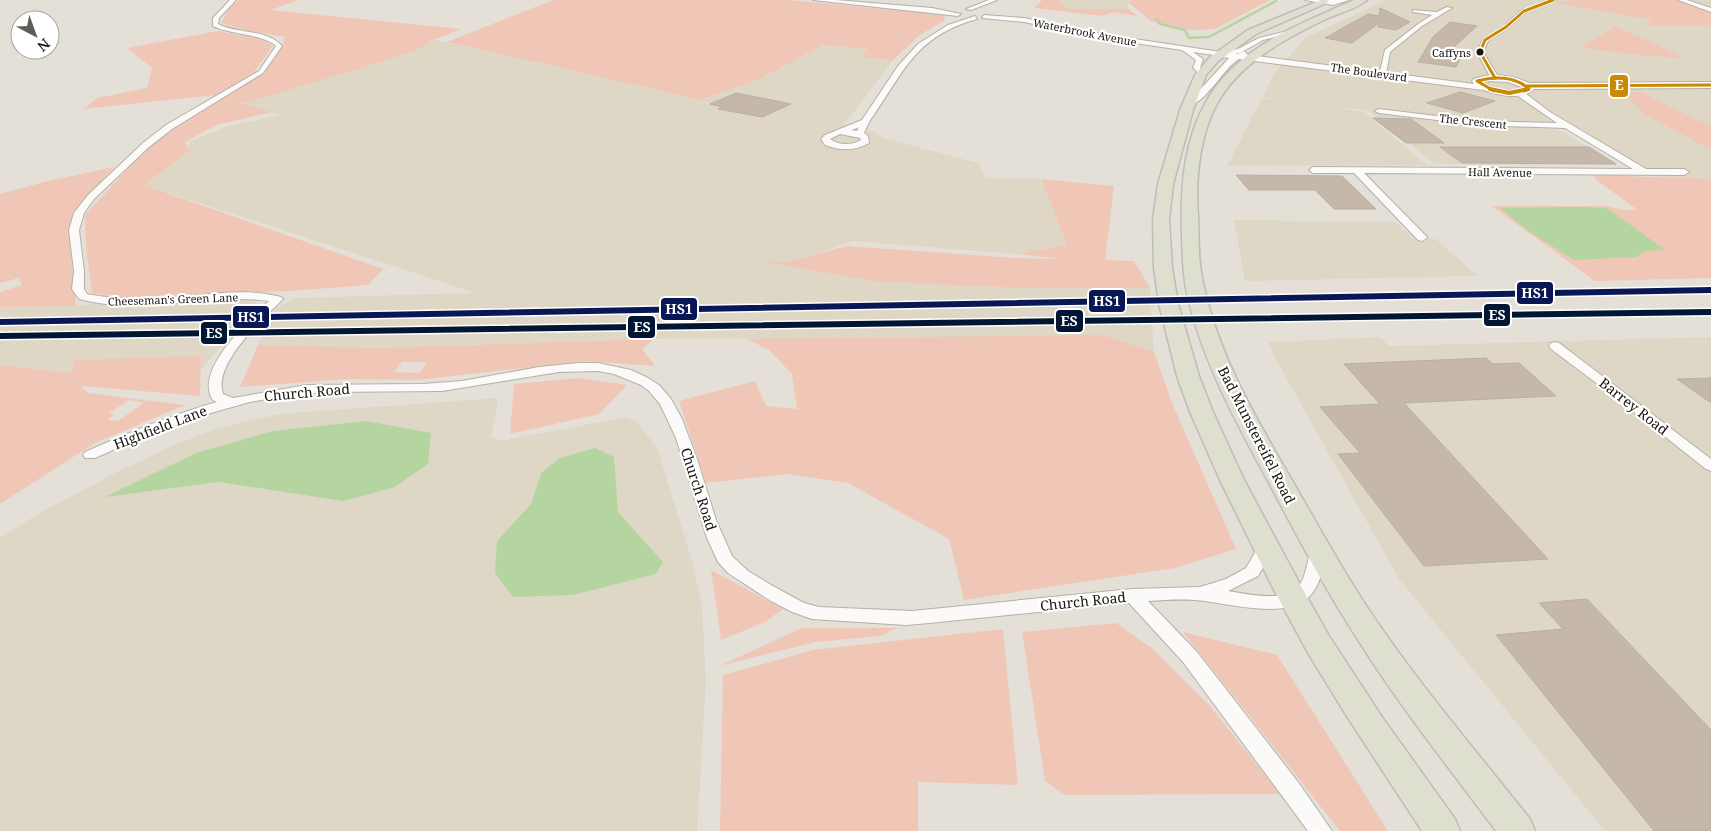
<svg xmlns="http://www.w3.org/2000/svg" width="1711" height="831" font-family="'Noto Serif',serif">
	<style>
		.built { fill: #dfd7c6 }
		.green { fill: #f0c7b7; fill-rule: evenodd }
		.water { fill: #b4d5a0 }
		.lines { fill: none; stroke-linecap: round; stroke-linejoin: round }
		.stream { stroke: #b4d5a0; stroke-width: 2.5 }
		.building { fill: #c6b8a9; stroke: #b5b0a9 }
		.minor-casing { stroke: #b3b0a8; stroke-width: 2 }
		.tertiary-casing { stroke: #b3b0a8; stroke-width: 2 }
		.trunk-casing { stroke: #bfbcb8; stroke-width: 3 }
		.minor { fill: #fbfaf9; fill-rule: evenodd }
		.tertiary { fill: #fbfaf9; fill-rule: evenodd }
		.trunk { fill: #dfdfd0; fill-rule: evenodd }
		.bus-1-far1-casing { stroke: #fff; stroke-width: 5 }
		.bus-1-casing { stroke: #fff; stroke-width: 6 }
		.bus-1-far1 { stroke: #cb8903; stroke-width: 3 }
		.bus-1 { stroke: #cb8903; stroke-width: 4 }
		.rail-1-casing { stroke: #fff; stroke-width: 9 }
		.rail-2-casing { stroke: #fff; stroke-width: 9 }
		.rail-1 { stroke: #011633; stroke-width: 6 }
		.rail-2 { stroke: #091855; stroke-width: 6 }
		.bus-dot { fill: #191610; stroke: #fff; stroke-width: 2 }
		.labels { text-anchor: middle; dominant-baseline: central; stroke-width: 4.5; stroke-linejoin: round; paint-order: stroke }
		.far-street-label { font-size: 11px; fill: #191610; stroke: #fff }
		.far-bus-label { font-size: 11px; fill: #191610; stroke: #fff; text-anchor: end }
		.street-label { font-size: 14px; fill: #191610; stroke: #fff }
		.line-badge { stroke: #fff; stroke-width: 2 }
		.badge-label { font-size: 14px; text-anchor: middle; font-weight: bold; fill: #fff }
	</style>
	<rect width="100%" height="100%" fill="#e4e0d7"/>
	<g class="built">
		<path d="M1058 0H1132L1128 2V9H1067Z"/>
		<path d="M1386 0H1711V179L1660 177 1576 126 1460 120 1388 113 1477 126 1546 128 1563 132 1617 165 1435 164 1369 111 1326 106 1364 112 1427 165 1227 166 1262 98 1306 104 1263 97 1273 75 1305 38Z"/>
		<path d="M436 40 702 100 760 79 823 45 869 49 862 57 893 60 844 125 875 132 883 138 978 163 986 178 1041 179 1067 245 1018 254 853 241 806 257 892 281 1016 288H1150L1154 352 1089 361 769 350 748 339H654L380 348 258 345 276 308 296 298 476 293 144 185 187 151 189 142 225 127 281 115 228 101Z"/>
		<path d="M1234 220 1395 222 1413 238 1436 239 1477 276 1245 281Z"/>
		<path d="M255 300 258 307 200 370 72 373 0 365V307Z"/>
		<path d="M1380 337 1389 346 1711 337V831H1605L1399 579 1279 365 1268 342Z"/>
		<path d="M496 398 498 405 491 436 502 441 626 417 636 421 657 448 692 560 702 606 706 682 697 831H0V538L38 514 115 473 172 446 218 428 280 414Z"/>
	</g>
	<g class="green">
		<path d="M239 0H299L270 10 461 29 431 41 413 52 246 103 236 102 272 112 216 125 185 142 189 151 144 185 383 269 368 285 290 291 126 298 92 293 86 248 85 215 135 161 171 127 264 72 282 48 285 37 249 31 221 23 230 7Z"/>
		<path d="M553 0H789L944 15 945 20 920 35 893 60 861 57 868 49 823 45 760 79 701 100 447 42Z"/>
		<path d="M1042 0H1058L1067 9H1128L1138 16 1112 12 1103 16 1034 8Z"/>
		<path d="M1132 0H1270L1215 29 1192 30 1151 21 1128 2Z"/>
		<path d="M1570 0H1676L1711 12V25H1647L1652 20 1556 3Z"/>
		<path d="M1615 26 1685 58C1665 57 1646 56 1626 53 1610 51 1598 52 1583 46Z"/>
		<path d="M218 31 264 40 273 46 255 71 225 94 83 109 97 98 147 88 152 68 127 48Z"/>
		<path d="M1641 92 1711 126V150L1644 114 1625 93Z"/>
		<path d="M114 167 73 212 70 245 76 306 0 307V292L22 285 19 278 0 283V194L44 182Z"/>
		<path d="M1596 175 1711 179V278L1595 281 1492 206H1606L1625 210 1636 209 1594 178Z"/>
		<path d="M1041 179 1114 186 1105 260 1134 261 1150 288H1016L874 281 764 262 791 261 847 246 1015 258 1060 259 1018 254 1067 245Z"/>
		<path d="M1102 335 1154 352 1172 403 1236 549 1175 568 964 600 949 539 848 483 787 474 706 483 679 401 755 381 766 406 797 409 792 374 769 350 748 339Z"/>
		<path d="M654 339 642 349 655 366 585 361 418 380 348 379 240 387 258 345 380 348ZM402 362H426V363L419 373 395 372Z"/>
		<path d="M201 356 200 396 81 386 88 393 185 405 95 443 0 504V365L72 373 74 360ZM129 400 144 403 118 421 107 420 114 415 109 413Z"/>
		<path d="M579 378 627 385 599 414 510 434 514 384Z"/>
		<path d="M711 570 783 609 765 622 721 640Z"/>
		<path d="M1116 623 1153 649 1210 706 1280 794 1065 795 1045 781 1022 632Z"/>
		<path d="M802 628H897L880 636 816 642 719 666Z"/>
		<path d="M1003 629 1018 785 918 782V831H720L723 675 813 650Z"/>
		<path d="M1183 632 1277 655 1388 831H1340Z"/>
	</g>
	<g class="water">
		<path d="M1578 207 1607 208 1665 250 1645 251 1636 257 1574 260 1527 230 1500 208Z"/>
		<path d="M366 421 431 433 428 464 395 487 343 501 219 482 105 497 196 453 273 431Z"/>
		<path d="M595 448 614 457 618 512 663 562 656 574 573 595 513 597 495 573 497 541 531 504 542 472 560 458Z"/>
	</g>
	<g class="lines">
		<path class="stream" d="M1156 19 1160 24 1185 30 1189 38 1209 37 1276 1"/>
	</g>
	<g class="building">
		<path d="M1380 8 1410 22 1396 30 1378 27 1379 23 1352 43 1325 38 1368 14 1379 16Z"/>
		<path d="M1450 22 1477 26 1447 53 1462 55 1456 67 1418 62 1433 37Z"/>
		<path d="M1460 92 1495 101 1463 113 1427 103Z"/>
		<path d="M736 93 767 99 791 104 762 117 718 109 722 107 710 104Z"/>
		<path d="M1373 118 1411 119 1444 143H1406Z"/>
		<path d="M1440 147H1589L1616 164 1462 163Z"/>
		<path d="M1236 175 1342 176 1376 209H1334L1315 190H1249Z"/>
		<path d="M1486 358 1493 364 1519 363 1556 396 1404 403 1548 559 1424 566 1338 454 1360 453 1320 407 1380 404 1344 364Z"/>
		<path d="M1711 378V403L1677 379Z"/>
		<path d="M1587 599 1711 730V831H1654L1496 635 1563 629 1539 603Z"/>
	</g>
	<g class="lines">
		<g class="minor-casing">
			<g id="minor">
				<path d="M230 0H236L219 18 218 24C238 34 267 29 282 46L263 73 172 129 149 147 94 199 84 213 79 230 84 271V289L87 294C122 301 157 299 192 296 221 293 252 289 281 297L283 299 281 301C261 321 213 364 223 394L233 398 306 385 423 384 462 381 539 367 578 363H598L631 370 646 377 659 385 671 399 682 419 697 459 716 520 732 556 748 571 771 585 804 603 819 607 912 611 1132 589 1200 587 1226 579 1246 568 1260 544 1266 542 1272 544 1274 548 1258 576 1228 591C1249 594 1289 605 1302 581 1307 571 1307 558 1313 548L1319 546 1325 548 1327 552C1323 568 1320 590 1305 600 1278 619 1225 602 1195 600 1179 599 1164 600 1148 601L1197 652 1298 782 1332 831H1308L1183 662 1129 603 929 623 906 625 812 619 792 612 771 601 728 573 718 562 707 538 676 438 660 404 649 391 641 385 614 374 598 371 559 372 442 391 326 392 278 397 250 402 200 416 147 435 95 458H85L83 455 85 452C128 433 171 415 217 402 212 400 211 398 210 394 200 365 250 319 269 301 205 292 144 316 79 299L72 289 74 271 69 230 74 213 88 195 143 143 166 125 259 71 276 46C263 34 231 35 213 26V18Z"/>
				<path d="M813 0H836L932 8 961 14 958 16Z"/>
				<path d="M989 0H997L971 10 966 9Z"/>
				<path d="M1548 0H1556L1526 12 1508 28 1488 41 1483 52 1499 78 1492 80 1477 52 1483 39 1504 26 1522 10Z"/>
				<path d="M1678 0H1687L1711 8V12Z"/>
				<path d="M1447 7 1452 8 1422 26 1390 52 1386 74 1379 76 1385 50 1418 24 1432 15 1413 12V10L1437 12Z"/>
				<path d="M984 15 1024 18 1101 34 1221 52 1238 49 1259 38 1292 30 1295 32 1263 40 1240 53 1221 56 1193 52 1203 59 1200 68 1205 73 1201 75 1193 68 1196 60 1182 50 1101 38 1024 22 982 18Z"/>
				<path d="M975 16 977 19C913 37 904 73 869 122L864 133 868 136 869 143C855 151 840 151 825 145L821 139 825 135 862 120 898 66 918 44 948 25ZM859 127 857 131 851 130 858 128ZM840 134 860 138 861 140C852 145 839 146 830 139Z"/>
				<path d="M1515 90H1521L1550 112 1646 169H1684L1689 172 1684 175 1364 173 1426 236 1427 238 1422 241 1418 240 1354 173H1313L1309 170 1313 167 1633 169 1565 128 1478 125 1379 113 1375 111 1379 109 1478 121 1557 123 1515 94Z"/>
				<path d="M1555 342 1559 343 1711 459V471L1706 469 1611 394 1551 349 1549 346 1551 343Z"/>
			</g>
		</g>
		<g class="tertiary-casing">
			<g id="tertiary">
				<path d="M1305 0H1349L1333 5Z"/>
				<path d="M1221 51 1238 54 1244 51 1248 55 1474 84 1472 81 1474 79C1492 72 1511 75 1529 83L1711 82V88L1534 89C1522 101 1497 95 1483 90L1239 59C1224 67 1203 108 1187 105V101L1197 93 1229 58 1218 56 1217 54ZM1488 81 1508 82 1524 88C1510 93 1494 90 1483 82Z"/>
			</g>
		</g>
		<g class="trunk-casing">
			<g id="trunk">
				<path d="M1321 0H1327L1329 2 1256 34 1218 61 1206 75 1193 110 1173 184 1169 220 1172 268 1178 304 1199 376 1213 412 1244 480 1302 588 1329 636 1382 717 1455 819 1460 831H1422L1346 715 1308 653 1273 588 1220 480 1190 412 1177 376 1159 304 1154 268 1153 220 1158 184 1180 110 1195 75 1210 57 1248 30Z"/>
				<path d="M1354 0H1367C1356 9 1339 13 1326 19 1289 37 1250 57 1225 91 1200 126 1195 175 1198 217 1199 235 1198 254 1201 272 1213 343 1250 408 1286 470 1317 523 1346 578 1382 629 1428 695 1480 756 1530 819L1535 831H1496C1450 769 1401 708 1360 643 1326 591 1297 536 1268 481 1237 424 1205 366 1189 302 1183 280 1183 259 1182 237 1180 185 1184 131 1215 88 1249 42 1305 22 1354 0Z"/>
			</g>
		</g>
		<use href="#minor" class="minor"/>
		<use href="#tertiary" class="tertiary"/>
		<use href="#trunk" class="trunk"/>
		<g class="bus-1-far1-casing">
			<g id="bus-1-far1">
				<path d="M1495 78 1480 52 1485 40 1506 27 1524 11 1553 0"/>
				<path d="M1527 86 1711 85"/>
				<path d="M1494 91 1477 81C1494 76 1515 76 1529 89L1524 91"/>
			</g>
		</g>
		<g class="bus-1-casing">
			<path id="bus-1" d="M1490 89 1509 93 1528 89"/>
		</g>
		<use href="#bus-1-far1" class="bus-1-far1"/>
		<use href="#bus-1" class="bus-1"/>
		<g class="rail-1-casing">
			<path id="rail-1" d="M0 336 1711 312"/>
		</g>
		<g class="rail-2-casing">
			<path id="rail-2" d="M0 322 1711 290"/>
		</g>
		<use href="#rail-1" class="rail-1"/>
		<use href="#rail-2" class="rail-2"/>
	</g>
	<circle class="bus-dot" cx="1480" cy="52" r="4.5"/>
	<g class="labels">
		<g class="far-street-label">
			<text transform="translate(1085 32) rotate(11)">Waterbrook Avenue</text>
			<text transform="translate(1369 72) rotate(8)">The Boulevard</text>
			<text transform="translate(1473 121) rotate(6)">The Crescent</text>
			<text transform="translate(1500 172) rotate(1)">Hall Avenue</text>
			<text transform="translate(173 299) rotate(-2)">Cheeseman's Green Lane</text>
		</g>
		<g class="far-bus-label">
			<text x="1471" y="52">Caffyns</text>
		</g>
		<g class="street-label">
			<text transform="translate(307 392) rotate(-5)">Church Road</text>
			<text transform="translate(1634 406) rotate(38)">Barrey Road</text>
			<text transform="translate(160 427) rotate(-21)">Highfield Lane</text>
			<text transform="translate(1257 435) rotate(63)">Bad Munstereifel Road</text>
			<text transform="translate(699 489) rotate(72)">Church Road</text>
			<text transform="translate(1083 601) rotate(-6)">Church Road</text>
		</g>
	</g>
	<g class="line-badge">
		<rect x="1609" y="74" width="20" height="24" rx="5" fill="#cb8903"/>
		<rect x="1516" y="281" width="38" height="24" rx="5" fill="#091855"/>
		<rect x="1088" y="289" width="38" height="24" rx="5" fill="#091855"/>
		<rect x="660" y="297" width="38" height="24" rx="5" fill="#091855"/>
		<rect x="1483" y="303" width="28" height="24" rx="5" fill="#011633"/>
		<rect x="232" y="305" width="38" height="24" rx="5" fill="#091855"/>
		<rect x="1055" y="309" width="29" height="24" rx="5" fill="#011633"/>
		<rect x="627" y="315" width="29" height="24" rx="5" fill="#011633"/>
		<rect x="200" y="321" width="28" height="24" rx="5" fill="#011633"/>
	</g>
	<g class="badge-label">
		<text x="1619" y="90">E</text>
		<text x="1535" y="298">HS1</text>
		<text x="1107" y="306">HS1</text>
		<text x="679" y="314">HS1</text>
		<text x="1497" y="320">ES</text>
		<text x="251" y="322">HS1</text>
		<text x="1069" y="326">ES</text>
		<text x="642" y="332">ES</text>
		<text x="214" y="338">ES</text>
	</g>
	<g transform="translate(35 35) rotate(139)"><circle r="24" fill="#ffffff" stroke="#a3a29f"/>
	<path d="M0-4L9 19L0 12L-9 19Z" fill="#605d56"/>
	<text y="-8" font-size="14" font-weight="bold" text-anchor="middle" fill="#191610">N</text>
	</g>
</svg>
